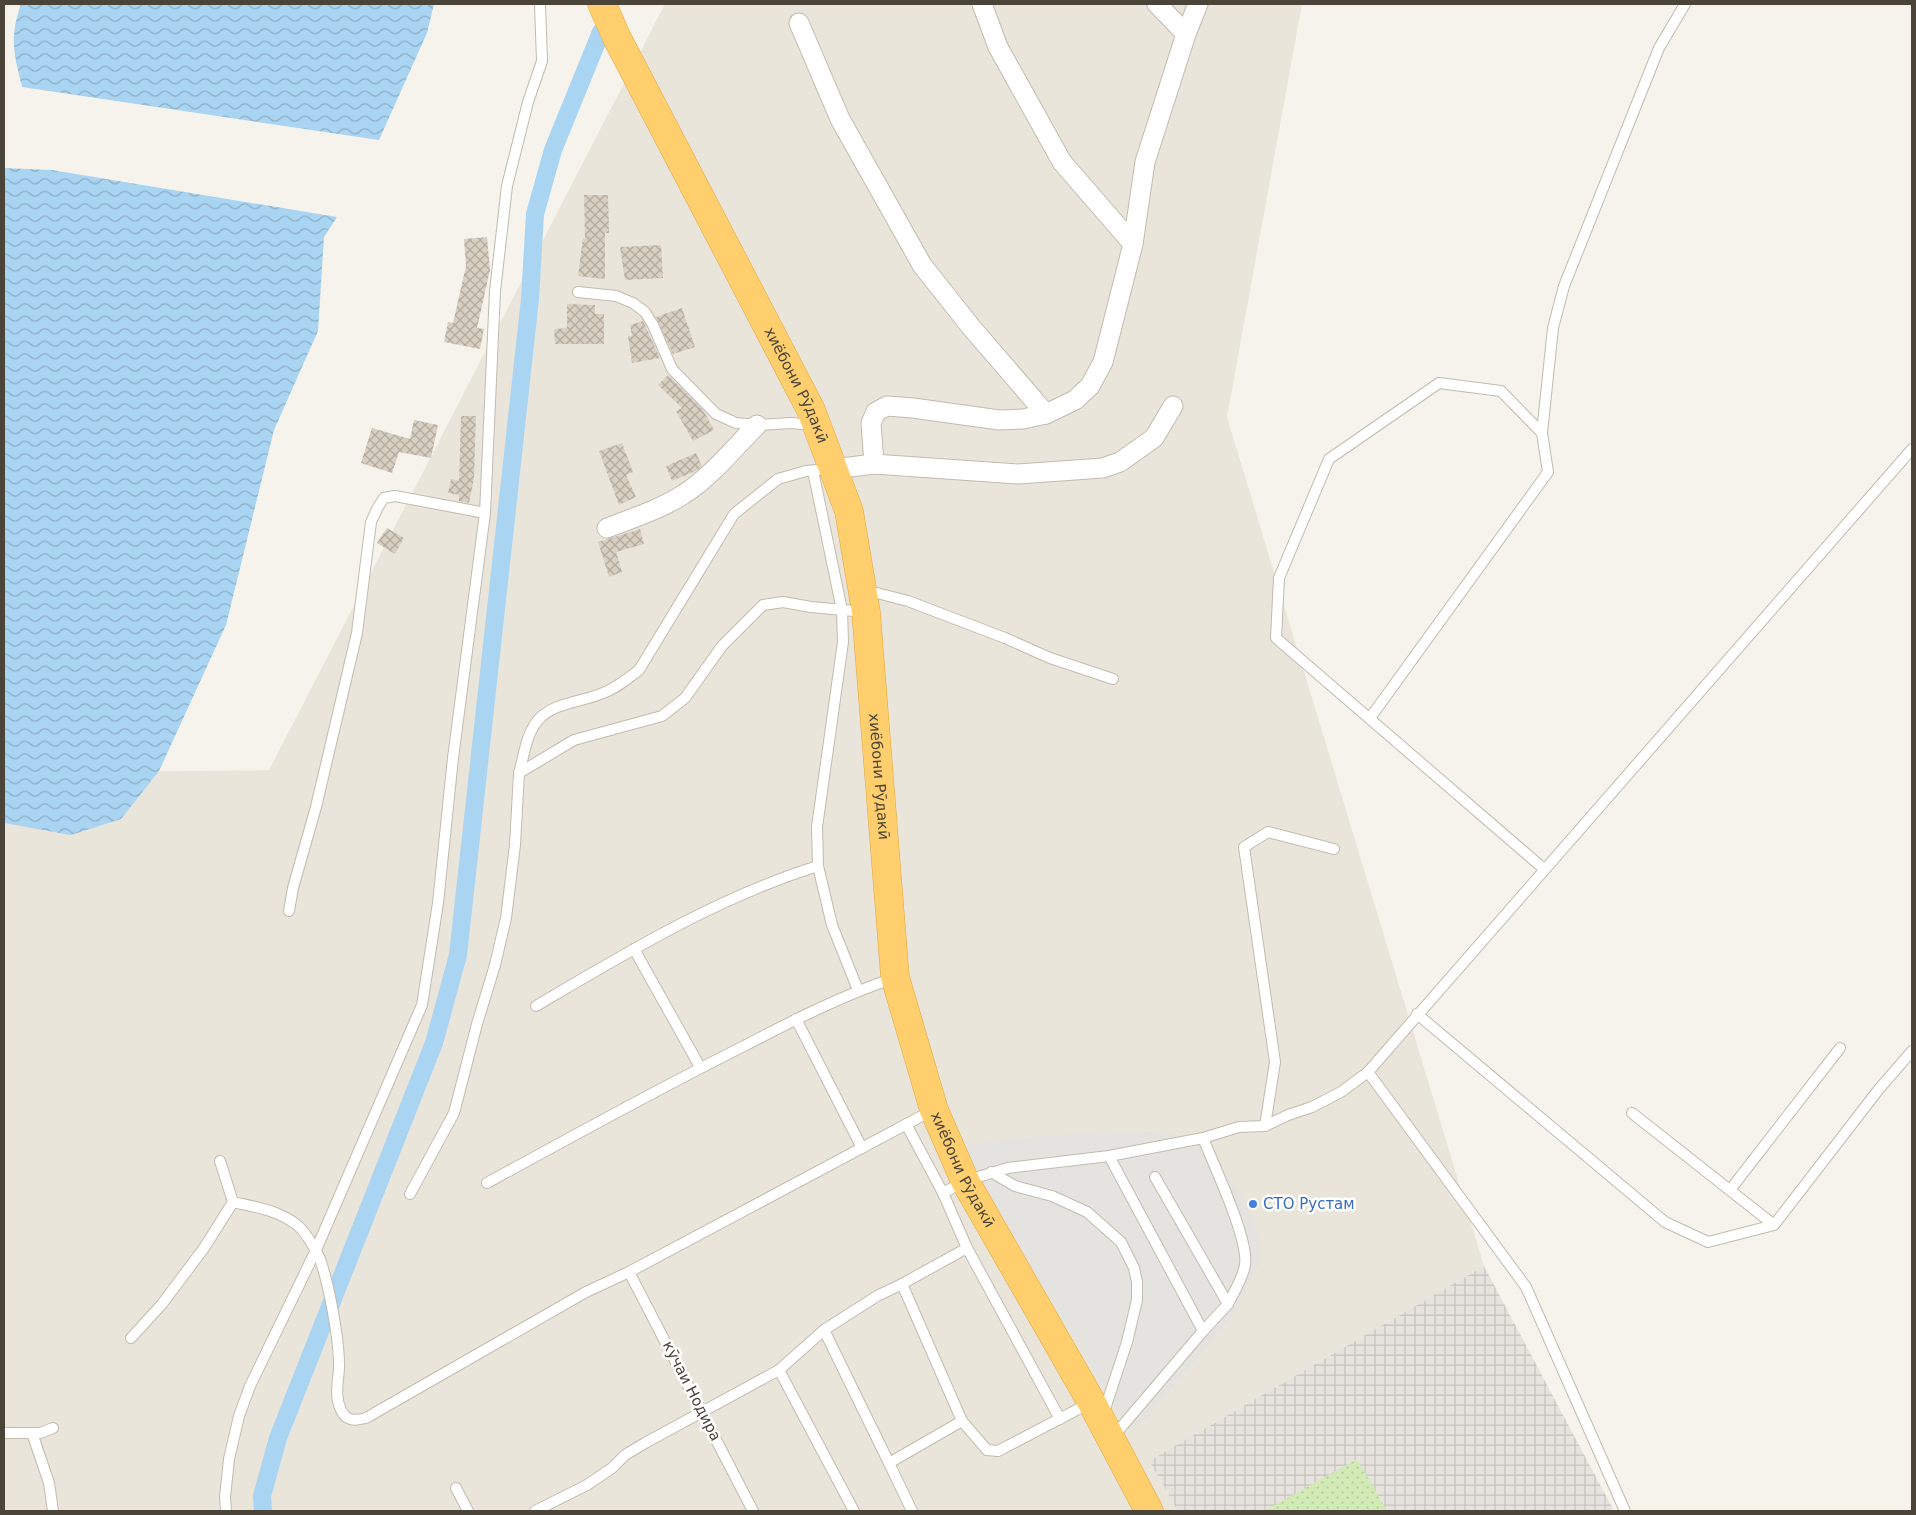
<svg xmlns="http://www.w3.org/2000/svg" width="1916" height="1515" font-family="'DejaVu Sans',sans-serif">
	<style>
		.residential { fill: #eae5da }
		.industrial { fill: url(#industrial-grid) }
		.grass { fill: url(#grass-dots) }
		.parking { fill: #e5e3e0 }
		.water { fill: url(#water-waves) }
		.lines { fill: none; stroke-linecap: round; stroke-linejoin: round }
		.canal { stroke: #a9d4f2; stroke-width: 18 }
		.building { fill: url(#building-cross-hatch) }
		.lane-casing { stroke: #c2bbae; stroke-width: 12 }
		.street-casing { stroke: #c2bbae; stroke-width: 21 }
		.highway-casing { stroke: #e0a43c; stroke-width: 29 }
		.lane { stroke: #fff; stroke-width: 10 }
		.street { stroke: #fff; stroke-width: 19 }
		.highway { stroke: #ffcf6e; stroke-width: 28 }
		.shop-dot { fill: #3f7fe0; stroke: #fff; stroke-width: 2 }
		.labels { text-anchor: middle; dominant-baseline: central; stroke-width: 5; stroke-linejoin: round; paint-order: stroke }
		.street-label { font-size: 15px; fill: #4b4439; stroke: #fff }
		.shop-label { font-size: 15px; fill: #366cbe; stroke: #fff; text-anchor: start }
	</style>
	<defs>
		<pattern id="industrial-grid" width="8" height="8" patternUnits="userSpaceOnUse" patternTransform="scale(1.25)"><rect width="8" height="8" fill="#e6e2dd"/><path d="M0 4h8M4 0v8" fill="none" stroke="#c7c3be"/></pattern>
		<pattern id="grass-dots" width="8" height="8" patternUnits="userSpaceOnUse" patternTransform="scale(1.25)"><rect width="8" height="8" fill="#d2eab5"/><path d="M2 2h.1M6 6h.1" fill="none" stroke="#b6ca9c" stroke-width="1.8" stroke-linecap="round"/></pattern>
		<pattern id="water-waves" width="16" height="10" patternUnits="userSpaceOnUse" patternTransform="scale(1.25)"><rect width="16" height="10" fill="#a9d4f2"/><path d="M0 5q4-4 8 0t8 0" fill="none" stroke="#8caec5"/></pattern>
		<pattern id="building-cross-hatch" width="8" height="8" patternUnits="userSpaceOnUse" patternTransform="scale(1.25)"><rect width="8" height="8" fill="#d8cfc1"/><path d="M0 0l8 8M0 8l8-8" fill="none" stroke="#b1aa9e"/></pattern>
	</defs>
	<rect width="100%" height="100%" fill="#f6f3ec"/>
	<path class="residential" d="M665 4H1302L1227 417 1484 1266 1149 1461 1178 1511H4V773L269 770Z"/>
	<path class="industrial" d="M1484 1266 1614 1511H1178L1149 1461Z"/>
	<path class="grass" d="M1357 1459 1387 1511H1264Z"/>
	<path class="parking" d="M1134 1131 1171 1133 1198 1144 1241 1192 1260 1239 1261 1261 1231 1318 1147 1418 1129 1430 960 1147 1009 1138Z"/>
	<g class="water">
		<path d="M21 4H434L427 33 379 140 22 87C14 53 9 39 21 4Z"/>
		<path d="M4 168 52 170 337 217 324 237 318 331 274 430 226 625 159 771 121 819 71 835 4 823Z"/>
	</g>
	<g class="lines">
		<path class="canal" d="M263 1511 262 1496 278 1438 434 1043 458 955 530 299 535 214 553 150 601 32"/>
	</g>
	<g class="building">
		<path d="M584 195H608L609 233H605V279L578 276 583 238 585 239Z"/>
		<path d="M487 237 490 270 477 328 484 329 480 349 444 342 448 322 453 323 466 266 464 239Z"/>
		<path d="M661 245 663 278 625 280 620 247Z"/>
		<path d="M567 304 595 305V314H604V344H555L554 329 567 328Z"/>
		<path d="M682 308 695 347 673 354 656 317Z"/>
		<path d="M643 321 660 358 632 363 628 336H632L630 325Z"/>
		<path d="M668 375 703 410 714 430 693 441 676 411 682 408 658 385Z"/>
		<path d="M461 416H476L474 478 469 503 459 501V495L448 493 451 479 459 481Z"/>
		<path d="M414 420 438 425 431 458 399 452 392 473 361 463 372 428 410 439Z"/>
		<path d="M622 443 633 472 626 475 636 497 619 505 599 451Z"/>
		<path d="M696 453 702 466 698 470 672 481 666 466Z"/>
		<path d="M387 528 404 538 395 554 377 543Z"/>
		<path d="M640 529 644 544 616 552 622 572 609 577 598 542Z"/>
	</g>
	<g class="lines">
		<g class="lane-casing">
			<g id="lane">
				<path d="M578 292 616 296 633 303 645 312 653 325 672 369 716 414 736 423 757 425 791 423 814 425"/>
				<path d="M1542 433 1553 328 1564 286 1659 48 1685 4"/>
				<path d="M813 471 842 610 843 642 817 827 818 866 832 925 858 990"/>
				<path d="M865 590 908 601 1005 638 1050 658 1113 679"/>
				<path d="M1370 718 1548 472 1542 433 1501 391 1439 383 1329 459 1279 578 1276 638 1544 869"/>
				<path d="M519 773C524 756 526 733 539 719 555 702 583 702 603 693 617 688 627 679 639 670L734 514 778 479 806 471 818 470"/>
				<path d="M289 911 293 888 316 807 357 633 371 522 378 507 384 498 395 496 485 513"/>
				<path d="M634 949 700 1067"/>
				<path d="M536 1006C626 953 718 897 818 866"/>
				<path d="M1417 1014 1665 1222 1708 1242 1774 1225 1879 1089 1912 1051"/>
				<path d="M796 1019 862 1148"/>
				<path d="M1368 1072 1526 1287 1625 1511"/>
				<path d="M1632 1113 1774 1225"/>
				<path d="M906 1124 943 1193"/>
				<path d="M1265 1126 1275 1062 1244 847 1268 832 1334 849"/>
				<path d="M1203 1138C1214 1166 1249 1239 1245 1265 1243 1278 1234 1292 1228 1304"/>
				<path d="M1109 1156 1203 1331"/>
				<path d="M991 1172 1015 1186 1052 1196 1087 1212 1121 1242 1134 1268 1137 1282V1300L1127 1342 1103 1415"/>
				<path d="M487 1183C571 1137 656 1090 742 1047 792 1021 841 996 894 978"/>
				<path d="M1730 1190 1840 1048"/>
				<path d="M410 1194 454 1113 477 1024 495 965 506 918 515 845 519 773 574 740 662 716 685 698 722 646 763 605 783 602 811 607 865 612"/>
				<path d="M233 1202C255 1207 278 1210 297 1225 305 1231 316 1250 320 1259 329 1285 338 1334 339 1361 340 1377 333 1394 341 1410 346 1421 354 1421 366 1418L586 1292 629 1272 933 1110"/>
				<path d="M967 1248 1060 1419"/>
				<path d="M629 1272 753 1511"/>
				<path d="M824 1330 889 1463"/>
				<path d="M131 1338 162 1304 204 1248 233 1202 220 1161"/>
				<path d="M779 1370 854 1511"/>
				<path d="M962 1421 902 1284 967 1248 943 1193 965 1181 1008 1168 1109 1156 1203 1138 1239 1127 1265 1126 1288 1115 1312 1107 1341 1092 1368 1072 1912 449"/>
				<path d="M4 1433H40L53 1428"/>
				<path d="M32 1433 49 1483 53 1511"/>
				<path d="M1112 1438 1203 1331 1228 1304 1155 1177"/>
				<path d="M456 1488 468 1511"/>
				<path d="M226 1511 225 1497 229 1459 239 1416 250 1386 316 1250 422 1005 438 903 453 758 485 513 495 291 507 186 528 102 542 61 540 4"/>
				<path d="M535 1511 587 1485 612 1468 625 1455 645 1443 779 1370 824 1330 877 1296 902 1284"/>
				<path d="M912 1511 889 1463 962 1421 987 1450 998 1451 1090 1403"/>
			</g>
		</g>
		<g class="street-casing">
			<g id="street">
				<path d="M982 4 998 47 1062 162 1133 244"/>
				<path d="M1157 4 1186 34"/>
				<path d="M799 23 840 119 922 265 971 327 1046 414"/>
				<path d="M874 464 871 423 876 412 887 406 913 408 999 420 1023 419 1046 414 1075 400 1090 386 1103 362 1133 244 1145 162 1186 34 1198 4"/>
				<path d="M834 469 874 464 1018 474 1103 468 1120 462 1154 438 1173 406"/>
				<path d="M607 528C633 518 661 509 684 494 710 478 735 447 757 425"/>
			</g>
		</g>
		<g class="highway-casing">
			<g id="highway">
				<path id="s1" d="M602 4 617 38 811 410 849 511 866 612 895 977 934 1110 965 1181 1092 1403 1149 1511"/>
			</g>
		</g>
		<use href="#lane" class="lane"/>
		<use href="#street" class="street"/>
		<use href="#highway" class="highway"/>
	</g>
	<circle class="shop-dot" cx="1253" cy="1204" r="5"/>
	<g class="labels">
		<g class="street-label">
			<text stroke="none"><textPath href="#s1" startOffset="428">хиёбони Рӯдакӣ</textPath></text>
			<text stroke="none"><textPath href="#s1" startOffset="832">хиёбони Рӯдакӣ</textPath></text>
			<text stroke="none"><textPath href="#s1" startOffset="1238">хиёбони Рӯдакӣ</textPath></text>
			<text transform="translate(692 1391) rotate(63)">кӯчаи Нодира</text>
		</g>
		<g class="shop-label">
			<text x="1263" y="1204">СТО Рустам</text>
		</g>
	</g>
	<rect width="1916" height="1515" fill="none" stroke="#4b4439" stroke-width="10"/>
</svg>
